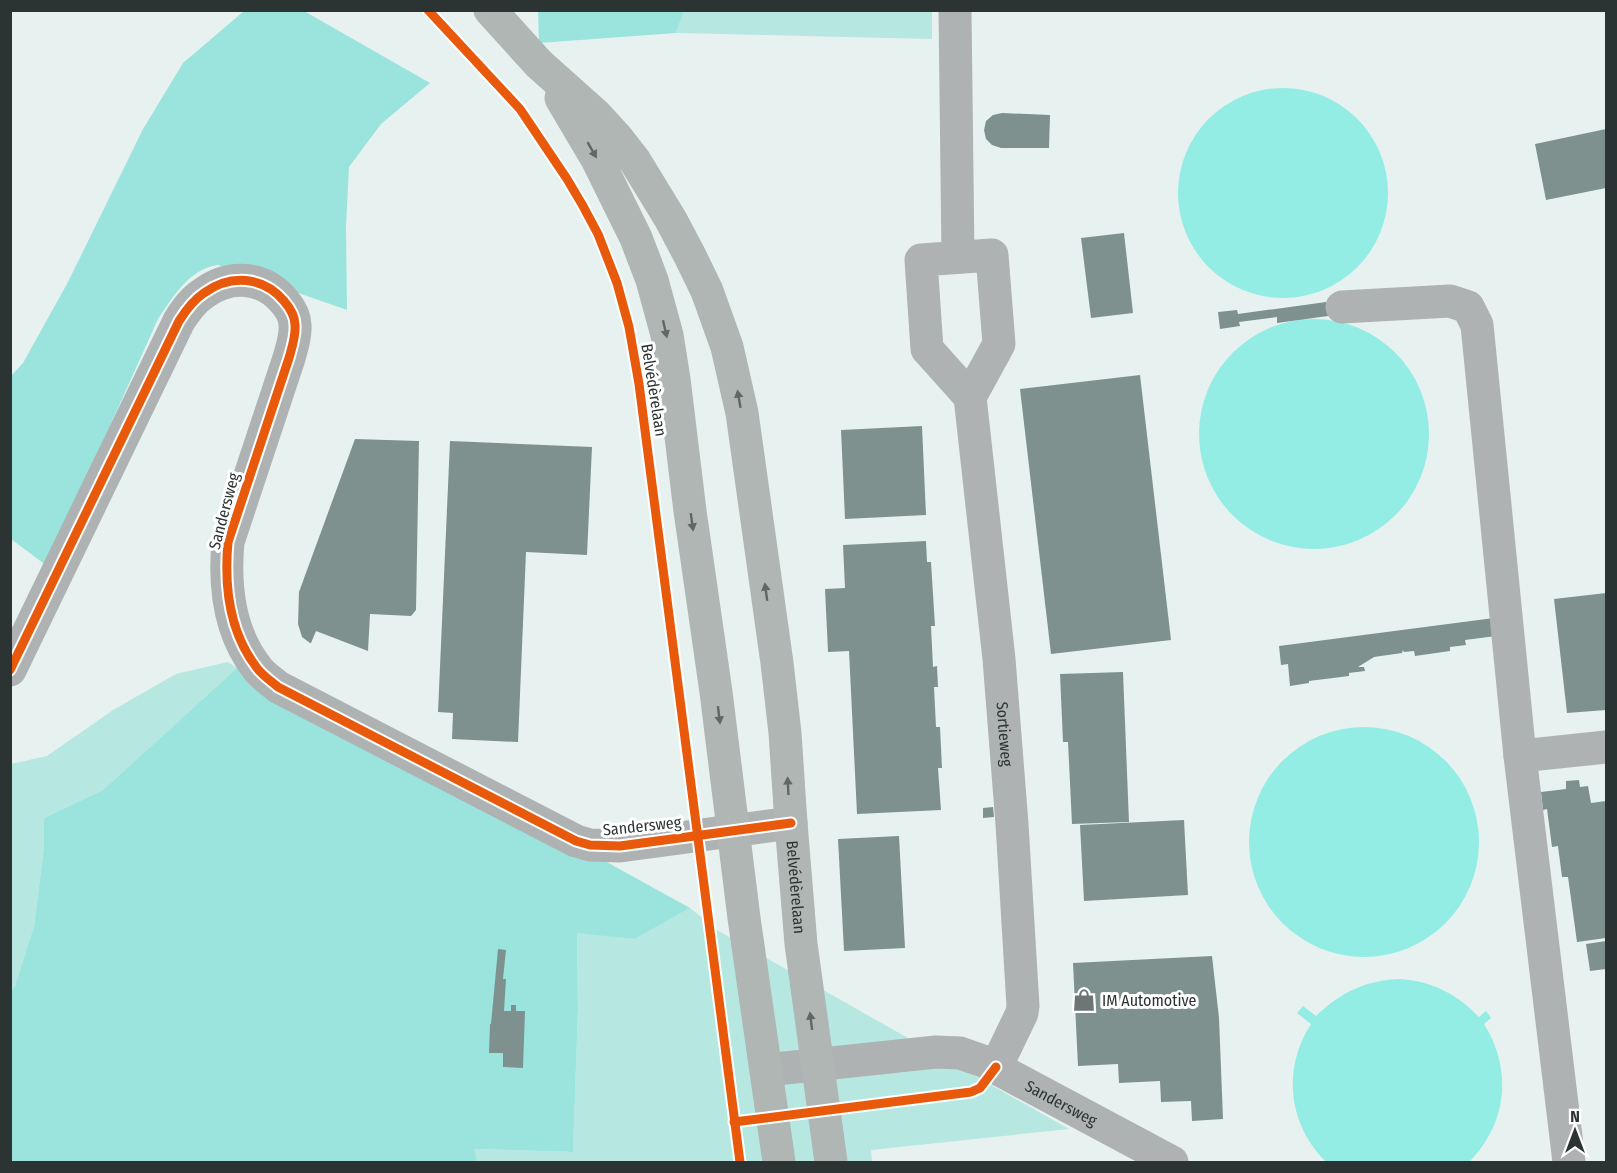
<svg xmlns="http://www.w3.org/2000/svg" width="1617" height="1173" font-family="'Fira Sans Condensed',sans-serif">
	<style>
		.green { fill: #b6e7e1 }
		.forest { fill: #9be4dd }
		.water { fill: #93ede4 }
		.building { fill: #7e918f }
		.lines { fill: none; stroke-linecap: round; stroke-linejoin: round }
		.minor { stroke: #afb2b2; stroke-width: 33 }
		.major { stroke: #afb6b4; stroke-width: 33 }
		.cycleway-casing { stroke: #fff; stroke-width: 13 }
		.cycleway { stroke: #e8590c; stroke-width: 9 }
		.oneway { fill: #606867 }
		.labels { text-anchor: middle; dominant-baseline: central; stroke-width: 6; stroke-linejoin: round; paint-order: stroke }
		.street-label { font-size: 16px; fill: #2c3433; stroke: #fff }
		.poi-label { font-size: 16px; fill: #2c3433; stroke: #fff; text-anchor: start }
	</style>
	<rect width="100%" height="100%" fill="#e7f2f0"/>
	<g class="green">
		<path d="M684 11H932V39L676 33Z"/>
		<path d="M228 662 237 668 103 790 44 818V846L34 926 15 986 11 992V764L47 756 113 710 176 674Z"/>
		<path d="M690 908 717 930 1069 1129 871 1150 872 1162H477L473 1149 573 1152 578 1009 577 932 635 939Z"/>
	</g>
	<g class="forest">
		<path d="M244 11H304L430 83 381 124 349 167 346 227 347 310 218 265C189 269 173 297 158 319L47 566 11 539V376L23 363 68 282 143 129 183 63Z"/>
		<path d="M538 11H684L676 33 539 43Z"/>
		<path d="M237 668 254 681 306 696 690 908 635 939 577 933 578 1009 573 1152 474 1149 477 1162H11L10 992 15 986 34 926 44 846V818L103 790Z"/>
	</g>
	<g class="water">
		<circle cx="1283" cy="193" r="105"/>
		<circle cx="1314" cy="434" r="115"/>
		<circle cx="1364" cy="842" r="115"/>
		<path d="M1397 979C1430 980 1456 993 1479 1017L1486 1011 1491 1018 1484 1024C1513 1070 1507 1124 1469 1162H1326C1288 1124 1282 1069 1311 1024L1297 1013 1303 1006 1316 1016C1340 993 1364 981 1397 979Z"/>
	</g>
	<g class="building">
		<path d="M1002 113 1050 115 1049 148H1001L992 145 986 139 984 130 986 121 993 115Z"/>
		<path d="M1606 129V188L1546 200 1535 144Z"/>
		<path d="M1124 233 1133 313 1091 318 1081 238Z"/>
		<path d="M1326 302 1328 316 1277 323V317L1239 322 1240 326 1220 329 1218 312 1237 310 1238 314Z"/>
		<path d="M1140 375 1171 640 1051 654 1020 389Z"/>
		<path d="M922 426 926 515 845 519 841 430Z"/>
		<path d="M355 439 419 441 416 610 411 616 370 614 368 651 316 631 311 643H310L302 637 298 624 299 592Z"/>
		<path d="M450 441 592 447 587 555 526 552 518 742 452 739 453 713 438 712Z"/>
		<path d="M926 541 927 562H931L935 626H931L933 667 937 666 938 687H934L936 727H940L942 768H938L941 810 857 814 849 651 828 652 825 589 845 588 843 545Z"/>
		<path d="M1606 593V710L1567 713 1554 599Z"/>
		<path d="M1494 618 1496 636 1465 640 1466 645 1450 647V651L1415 656 1414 651 1404 652 1403 650 1402 653 1374 657 1358 667H1364L1365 671 1349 673V676L1309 681V683L1290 686 1288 664 1281 665 1279 646Z"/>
		<path d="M1123 672 1129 822 1072 824 1068 742H1063L1060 674Z"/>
		<path d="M1579 780 1580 787 1588 786 1591 803 1606 801V938L1577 942 1568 877H1562L1558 846 1552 847 1547 809 1543 810 1541 792 1566 789V781Z"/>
		<path d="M993 807 994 817 983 818V808Z"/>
		<path d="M1184 820 1188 895 1084 901 1080 825Z"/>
		<path d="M899 836 905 948 844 951 838 839Z"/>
		<path d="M1606 941V969L1590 971 1586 944Z"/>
		<path d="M498 949 506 950 503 979H506L504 1011H511V1005H516V1011H525L523 1068 503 1067V1053H489L490 1024H491Z"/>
		<path d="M1212 956 1219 1018 1223 1119 1192 1121 1191 1101 1161 1102 1160 1081 1119 1083 1118 1064 1078 1066 1073 963Z"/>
	</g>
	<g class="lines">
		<g class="minor">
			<path d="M955 10 958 257"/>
			<path d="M992 255 999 344 970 397 927 349 921 260Z"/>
			<path d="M1342 307 1450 301 1468 307 1477 325 1520 756 1569 1162"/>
			<path id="s1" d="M970 397 999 659 1012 824 1023 1006 1022 1013 996 1067"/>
			<path d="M10 670 179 321C186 310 193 300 204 293 230 274 263 276 284 301 290 308 295 316 295 325 296 336 292 347 289 358L228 542C224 586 229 632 257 668 262 675 271 681 278 687L576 841 590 845 620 846 791 823"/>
			<path d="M1520 756 1606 747"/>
			<path id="s2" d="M766 1070 936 1052 960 1053 983 1061 1172 1162"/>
		</g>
		<g class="major">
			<path id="s3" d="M490 10 539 64 595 114 617 138 635 161 671 220 690 256 707 291 727 347 742 413 777 663 785 733 791 823 801 944 831 1162"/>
			<path d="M561 98 597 159 636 238 652 280 667 335 674 379 690 511 716 692 744 918 779 1162"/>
		</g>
		<g class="cycleway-casing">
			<g id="cycleway">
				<path d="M428 10 520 109 567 179 583 206 598 234 617 283 629 327 639 384 740 1162"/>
				<path d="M10 670 179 321C186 310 193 300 204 293 230 274 263 276 284 301 290 308 295 316 295 325 296 336 292 347 289 358L228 542C224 586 229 632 257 668 262 675 271 681 278 687L576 841 590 845 620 846 791 823"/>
				<path d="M734 1122 971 1092 980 1088 996 1067"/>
			</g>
		</g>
		<use href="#cycleway" class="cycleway"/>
	</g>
	<defs><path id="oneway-solid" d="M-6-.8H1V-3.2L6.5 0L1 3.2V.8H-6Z" transform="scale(1.5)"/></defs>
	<g class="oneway">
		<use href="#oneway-solid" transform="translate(592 150) rotate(60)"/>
		<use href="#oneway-solid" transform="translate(665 329) rotate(77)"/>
		<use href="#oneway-solid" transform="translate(739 399) rotate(-100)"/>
		<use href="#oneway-solid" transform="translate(692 522) rotate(82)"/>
		<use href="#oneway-solid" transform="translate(766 592) rotate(-98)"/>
		<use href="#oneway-solid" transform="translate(719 715) rotate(83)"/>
		<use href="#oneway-solid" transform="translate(788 786) rotate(-93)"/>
		<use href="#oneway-solid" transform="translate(811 1021) rotate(-97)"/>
	</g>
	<defs>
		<g id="shop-bare" transform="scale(1.8)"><path d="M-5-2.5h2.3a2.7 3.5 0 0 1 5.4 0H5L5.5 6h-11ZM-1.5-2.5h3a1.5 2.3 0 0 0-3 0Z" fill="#6d7675" stroke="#fff" stroke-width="2.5" paint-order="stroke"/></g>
	</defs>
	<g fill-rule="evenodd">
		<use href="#shop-bare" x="1084" y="1000"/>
	</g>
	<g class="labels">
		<g class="street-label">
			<text transform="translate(654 390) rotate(81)">Belvédèrelaan</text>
			<text transform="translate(224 511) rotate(-75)">Sandersweg</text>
			<text stroke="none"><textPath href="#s1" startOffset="339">Sortieweg</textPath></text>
			<text transform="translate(642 826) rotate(-6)">Sandersweg</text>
			<text stroke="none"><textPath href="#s3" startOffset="963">Belvédèrelaan</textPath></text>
			<text stroke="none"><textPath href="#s2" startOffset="308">Sandersweg</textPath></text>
		</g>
		<g class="poi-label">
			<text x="1102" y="1000">IM Automotive</text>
		</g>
	</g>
	<rect width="1617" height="1173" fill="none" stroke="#2c3433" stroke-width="24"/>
	<g transform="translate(1575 1131)" stroke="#ffffff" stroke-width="4.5" paint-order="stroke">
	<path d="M0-4.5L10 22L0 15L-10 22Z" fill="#2c3433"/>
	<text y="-9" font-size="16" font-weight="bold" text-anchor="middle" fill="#2c3433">N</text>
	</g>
</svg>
